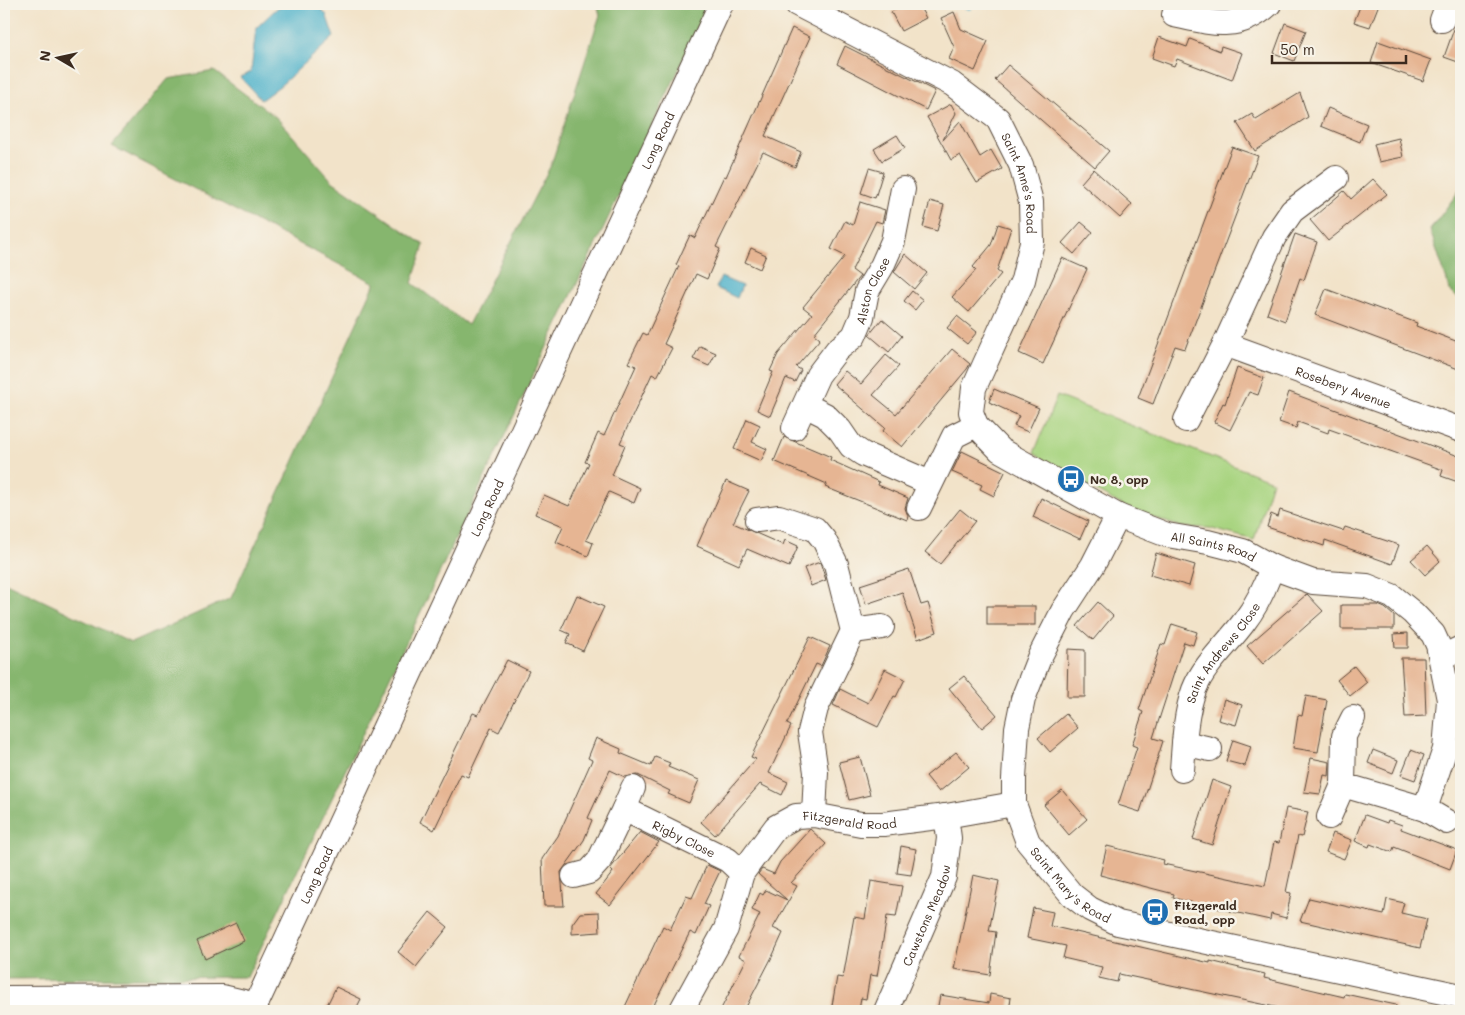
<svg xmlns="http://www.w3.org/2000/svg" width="1465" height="1015" font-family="Mali,sans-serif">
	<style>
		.green { fill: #a8d480; stroke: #727f4f }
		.forest { fill: #86b66e; stroke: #607046 }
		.water { fill: #4bb1ca; stroke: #436e74 }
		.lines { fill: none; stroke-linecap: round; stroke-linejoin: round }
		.stream { stroke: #4bb1ca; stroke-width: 5.5 }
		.building { fill: #e6b593 }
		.minor-casing { stroke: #564638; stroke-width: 26 }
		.minor { stroke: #fff; stroke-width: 24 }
		.labels { text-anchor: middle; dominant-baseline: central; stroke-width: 5; stroke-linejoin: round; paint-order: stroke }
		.street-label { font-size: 12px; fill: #3b2a1e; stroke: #f7f3e8 }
		.poi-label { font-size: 12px; font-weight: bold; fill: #3b2a1e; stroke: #f7f3e8; text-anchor: start }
	</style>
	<rect width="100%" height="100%" fill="#f7f3e8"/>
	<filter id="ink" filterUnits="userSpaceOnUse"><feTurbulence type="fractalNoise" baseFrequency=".02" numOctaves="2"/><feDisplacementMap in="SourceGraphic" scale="10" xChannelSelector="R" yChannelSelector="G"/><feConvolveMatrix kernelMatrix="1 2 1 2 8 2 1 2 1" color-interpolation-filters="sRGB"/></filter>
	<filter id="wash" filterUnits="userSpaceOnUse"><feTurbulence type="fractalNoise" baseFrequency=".0096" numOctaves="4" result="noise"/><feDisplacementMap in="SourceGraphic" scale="20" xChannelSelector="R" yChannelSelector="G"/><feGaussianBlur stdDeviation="1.12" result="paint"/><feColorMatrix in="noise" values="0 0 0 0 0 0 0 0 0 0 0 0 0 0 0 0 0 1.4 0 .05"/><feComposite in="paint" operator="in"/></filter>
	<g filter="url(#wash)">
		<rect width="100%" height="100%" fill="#f2e3c9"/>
		<path class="green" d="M1057 396 1272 481 1254 540 1209 528 1181 527 1131 510 1067 475 1034 453Z"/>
		<g class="forest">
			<path d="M597 4H710L247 977 4 979V582L131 643 231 598 375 283 112 146 168 79 214 71 277 118 332 181 424 245 412 283 468 325 551 165 600 15Z"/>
			<path d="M1461 188V299L1451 293 1430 230Z"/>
		</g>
		<g class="water">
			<path d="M285 4H316L326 14 334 37 281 85 261 100 240 77 251 72 256 28 277 8Z"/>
			<path d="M721 277 742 286 737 298 716 288Z"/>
		</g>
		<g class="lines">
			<path class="stream" d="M962 4 969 7"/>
		</g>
		<g id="blocks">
			<g class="building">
				<path d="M907 4H918L926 18 901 31 891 12Z"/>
				<path d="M1361 4H1379L1370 27 1354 22Z"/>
				<path d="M954 12 961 29 988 41 975 71 949 59 954 47 941 18Z"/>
				<path d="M1459 15H1461V63L1444 57Z"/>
				<path d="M1285 23 1306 31 1294 61 1274 53Z"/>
				<path d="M792 28 810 37 765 136 801 152 795 167 763 152 716 247 720 249 707 279 696 274 664 344 672 348 657 377 652 374 620 443 625 445 612 475 640 488 634 503 609 492 586 540 593 543 588 556 556 542 563 526 535 514 544 495 569 506 589 463 585 462 598 433 604 436 636 366 628 363 643 333 647 335 679 266 676 265 690 235 695 238 724 176 726 177Z"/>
				<path d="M1159 37 1187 47 1190 39 1220 51 1221 46 1242 53 1232 80 1177 59 1174 66 1152 58Z"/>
				<path d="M1378 41 1431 60 1423 81 1371 63Z"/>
				<path d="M845 46 935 91 926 110 837 64Z"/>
				<path d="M1008 65 1109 151 1095 167 995 80Z"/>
				<path d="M1300 93 1308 117 1255 151 1237 123 1252 114 1256 120Z"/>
				<path d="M951 104 956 113 943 140 960 121 980 157 991 150 1002 169 977 183 960 155 951 160 927 117Z"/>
				<path d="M1328 108 1367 124 1360 142 1321 126Z"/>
				<path d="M897 135 905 148 882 161 874 149Z"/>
				<path d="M1399 138 1403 157 1379 162 1374 144Z"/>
				<path d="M1232 147 1258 156 1185 349 1175 346 1153 404 1138 398Z"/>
				<path d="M869 168 883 172 875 198 861 193Z"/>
				<path d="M1093 169 1132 204 1120 218 1081 183Z"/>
				<path d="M1373 179 1387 194 1328 241 1310 220 1344 191 1351 199Z"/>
				<path d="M930 201 944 205 937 231 923 227Z"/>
				<path d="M860 202 885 210 882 223 876 221 852 270 860 276 814 334 820 339 796 367 801 370 795 382 786 378 770 416 757 410 773 372 770 371 778 354 812 314 803 307 845 256 831 249 845 221 853 225Z"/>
				<path d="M1081 222 1093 232 1074 254 1062 243Z"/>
				<path d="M998 224 1011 228 997 271 1001 274 969 312 952 297 976 270 973 267 991 245Z"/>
				<path d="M1295 234 1317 242 1304 280 1300 278 1285 321 1267 314Z"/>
				<path d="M751 248 766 255 760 269 745 262Z"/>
				<path d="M905 254 927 273 914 289 894 272Z"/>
				<path d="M1062 258 1087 269 1043 364 1019 353Z"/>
				<path d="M1326 289 1417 323 1416 326 1461 343V370L1315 315Z"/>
				<path d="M912 291 923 300 915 310 904 301Z"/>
				<path d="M957 316 977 332 967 344 947 328Z"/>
				<path d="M882 319 902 336 889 352 869 335Z"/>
				<path d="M700 346 716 353 709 366 693 359Z"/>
				<path d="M952 349 970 364 967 369 902 447 883 431 885 428 834 384 845 371 861 384 886 355 899 366 873 395 896 414Z"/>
				<path d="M1237 368 1264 378 1258 395 1249 392 1230 430 1214 422 1223 403 1225 404Z"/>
				<path d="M994 389 1039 408 1028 432 1014 426 1019 416 989 402Z"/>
				<path d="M1289 392 1461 457V483L1441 476 1443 470 1329 429 1328 433 1298 422 1296 428 1279 422Z"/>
				<path d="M747 419 760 425 752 442 767 449 761 461 734 449Z"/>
				<path d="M784 437 831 457 830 460 879 482 878 485 908 498 905 508 908 516 907 520 825 487 827 484 774 461Z"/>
				<path d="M962 451 1005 472 994 496 980 489 982 485 952 472Z"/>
				<path d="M726 481 749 491 733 523 783 545 785 540 798 546 789 567 747 549 739 565 697 546Z"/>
				<path d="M1041 498 1088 521 1080 539 1033 517Z"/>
				<path d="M960 509 975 521 940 564 925 552Z"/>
				<path d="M1280 510 1343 531 1345 527 1399 545 1392 564 1325 540 1324 546 1267 527 1271 514 1278 517Z"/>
				<path d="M1427 546 1440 561 1425 575 1411 560Z"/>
				<path d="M1156 553 1195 565 1189 586 1150 575Z"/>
				<path d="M820 562 826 580 811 586 804 568Z"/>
				<path d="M909 569 921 605 928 603 937 632 918 639 902 592 866 604 860 585Z"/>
				<path d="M1307 594 1323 611 1263 664 1247 646Z"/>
				<path d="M577 595 604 607 583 651 566 643 570 634 561 630Z"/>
				<path d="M1098 602 1113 616 1093 640 1077 626Z"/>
				<path d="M1341 605H1378L1385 608 1394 616V629H1341Z"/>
				<rect x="987" y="606" width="48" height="19"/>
				<path d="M1172 624 1197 632 1193 645 1184 642 1153 738 1163 741 1140 812 1118 805 1137 747 1132 745 1143 712 1139 710 1161 644 1165 645Z"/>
				<path d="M1408 633V648H1395L1394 634Z"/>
				<path d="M810 637 830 646 821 666 816 664 787 724 791 726 769 773 788 782 782 795 760 784 715 835 701 822 756 759 751 757Z"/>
				<path d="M1068 649 1085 650V697H1067Z"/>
				<path d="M1401 658H1424L1426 716 1405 717Z"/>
				<path d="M507 660 529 671 499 732 491 728 468 777 461 774 434 830 420 822 473 713 478 715Z"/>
				<path d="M1354 666 1367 682 1350 696 1337 680Z"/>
				<path d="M885 669 905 679 896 697 894 696 878 727 833 705 840 689 868 703Z"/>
				<path d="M964 676 997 715 982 728 949 688Z"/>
				<path d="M1306 696 1327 700 1318 752 1293 748 1298 715 1302 716Z"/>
				<path d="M1224 699 1242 705 1236 725 1218 720Z"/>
				<path d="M1066 714 1078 728 1050 752 1038 738Z"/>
				<path d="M596 738 621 749 620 753 651 766 655 757 670 763 668 767 699 780 689 803 668 794 670 791 638 775 625 777 610 770 588 818 592 820 584 840 561 872 564 906H544L542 859 558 836 592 760 588 758Z"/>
				<path d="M1233 740 1251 746 1245 766 1226 761Z"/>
				<path d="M1373 750 1398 760 1393 773 1368 763Z"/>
				<path d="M1411 750 1424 755 1415 780 1401 775Z"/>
				<path d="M956 752 969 767 939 792 926 776Z"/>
				<path d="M860 757 870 795 849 800 839 762Z"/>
				<path d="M1311 758 1330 762 1329 776 1324 775 1320 794 1304 792Z"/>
				<path d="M1212 780 1231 787 1212 845 1193 839Z"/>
				<path d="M1062 790 1087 819 1069 835 1044 805Z"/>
				<path d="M1286 808 1308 812 1302 837 1298 836 1286 892 1291 893 1286 918 1271 914 1270 920 1229 911 1173 898 1174 894 1100 875 1107 846 1164 860 1163 864 1265 886 1274 842 1279 843Z"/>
				<path d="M1365 815 1387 823 1388 820 1402 825 1401 829 1457 850 1450 869 1394 847 1392 852 1370 844 1369 847 1355 841Z"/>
				<path d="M810 829 826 844 791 883 797 886 773 928 783 933 773 955 744 1011H720L746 960 739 956 760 914 752 910 760 893 763 895 766 890 787 900 758 874 762 869 774 874 780 862Z"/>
				<path d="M640 832 659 842 610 905 596 894 613 872 610 869Z"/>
				<path d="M1333 833 1352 840 1344 859 1326 852Z"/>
				<path d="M901 846 916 849 911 875 897 873Z"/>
				<path d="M707 865 720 871 704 904 709 906 696 935 690 932 651 1011H623L663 926 670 930 686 896 692 898Z"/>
				<path d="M973 875 999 881 989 931 996 932 990 975 954 969Z"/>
				<path d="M871 881 902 886 896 917 887 916 877 976 870 975 866 999 861 998 859 1011H831L837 977 843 978 854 917 865 919Z"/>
				<path d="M1309 898 1384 915 1387 899 1404 903 1401 913 1427 919 1420 948 1300 921Z"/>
				<path d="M1033 908 1053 912 1050 926 1210 963V961L1265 974 1264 978 1314 990 1344 997 1345 994 1396 1005 1395 1011H1294L1119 974 1117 982 1099 978 1102 967 1063 958 1066 946 1027 938Z"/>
				<path d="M430 912 448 927 416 967 398 952Z"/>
				<path d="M599 912 600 932 572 934V924L580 913Z"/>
				<path d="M236 923 244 941 205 959 197 941Z"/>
				<path d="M336 987 361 999 355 1011H324Z"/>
				<path d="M990 994 1011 998 1009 1011H937L940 995 989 1003Z"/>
			</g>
		</g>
	</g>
	<g filter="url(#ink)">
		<use href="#blocks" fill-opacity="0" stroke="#564638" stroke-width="1"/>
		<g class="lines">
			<g class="minor-casing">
				<g id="minor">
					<path id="s1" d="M797 4 952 84 998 119 1021 165 1031 202 1032 242 1023 280 974 388 971 412 976 425 1000 450 1118 516 1167 535 1208 542 1243 551 1272 567 1313 582 1367 586 1392 596 1413 613 1433 634 1438 645 1449 700 1445 749 1425 809 1343 785 1344 736 1353 718"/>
					<path d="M1174 15C1211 23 1238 32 1269 4"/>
					<path d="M1442 20 1448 4"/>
					<path id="s2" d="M1225 344 1461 430"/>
					<path d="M805 405 825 415 840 430 851 446 863 454 930 483"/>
					<path d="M1186 420 1225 344 1274 237 1292 211 1336 178"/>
					<path id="s3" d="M794 428 818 375 837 350 854 336 862 317 867 291 882 266 893 241 903 189"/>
					<path d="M919 508 954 436 976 425"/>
					<path id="s4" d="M1118 516 1093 565 1063 611 1039 658 1023 699 1017 728 1014 779V804L1028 842 1072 895 1090 909 1118 923 1461 996"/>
					<path d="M757 520 779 517 815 529 824 540 836 564 853 631 816 708 810 732 816 772 814 815"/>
					<path d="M853 631 882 627"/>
					<path d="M1442 657 1461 648"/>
					<path d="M1184 743 1210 749"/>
					<path id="s5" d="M1182 770C1184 743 1185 715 1194 690 1204 664 1228 644 1244 622 1257 605 1265 588 1272 567"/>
					<path d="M624 809 633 788"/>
					<path d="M1425 809 1447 822"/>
					<path d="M1329 817 1343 785"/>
					<path id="s6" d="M574 876 589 872 599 861 624 809 728 860 742 873"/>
					<path d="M4 998 222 997 256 1005"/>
					<path id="s7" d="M253 1011 721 4"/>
					<path id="s8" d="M681 1011 726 929 742 873 776 827 796 816 814 815 861 824H883L946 816 1014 804"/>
					<path id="s9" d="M886 1011 944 877 949 838 946 816"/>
				</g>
			</g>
			<use href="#minor" class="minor"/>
		</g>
	</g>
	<defs>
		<g id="bus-disc" transform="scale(1.4375)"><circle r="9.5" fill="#1f6fb2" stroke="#f7f3e8"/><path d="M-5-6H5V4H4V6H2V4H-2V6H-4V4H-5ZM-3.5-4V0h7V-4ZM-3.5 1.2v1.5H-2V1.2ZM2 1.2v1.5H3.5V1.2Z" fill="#fff"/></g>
	</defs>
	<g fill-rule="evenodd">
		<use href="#bus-disc" x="1071" y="479"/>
		<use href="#bus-disc" x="1155" y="912"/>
	</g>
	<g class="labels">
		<g class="street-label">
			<text stroke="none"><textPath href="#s7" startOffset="960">Long Road</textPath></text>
			<text stroke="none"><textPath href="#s1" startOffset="301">Saint Anne's Road</textPath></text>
			<text stroke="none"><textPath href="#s3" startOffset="161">Alston Close</textPath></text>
			<text stroke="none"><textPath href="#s2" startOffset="126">Rosebery Avenue</textPath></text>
			<text stroke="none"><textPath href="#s7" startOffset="555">Long Road</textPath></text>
			<text stroke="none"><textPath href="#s1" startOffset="828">All Saints Road</textPath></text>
			<text stroke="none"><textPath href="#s5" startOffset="128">Saint Andrews Close</textPath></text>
			<text stroke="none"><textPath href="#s8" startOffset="286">Fitzgerald Road</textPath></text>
			<text stroke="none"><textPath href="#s6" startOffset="155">Rigby Close</textPath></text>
			<text stroke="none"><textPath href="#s7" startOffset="150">Long Road</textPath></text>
			<text stroke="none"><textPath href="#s4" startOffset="414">Saint Mary's Road</textPath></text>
			<text stroke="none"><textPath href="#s9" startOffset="104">Cawstons Meadow</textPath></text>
		</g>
		<g class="poi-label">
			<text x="1090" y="479">No 8, opp</text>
			<text x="1174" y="905">Fitzgerald<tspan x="1174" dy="14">Road, opp</tspan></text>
		</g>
	</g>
	<rect width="1465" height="1015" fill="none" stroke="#f7f3e8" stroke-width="20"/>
	<g transform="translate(58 58) rotate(279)" stroke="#f7f3e8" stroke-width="4" paint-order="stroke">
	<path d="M0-4L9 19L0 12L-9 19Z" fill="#3b2a1e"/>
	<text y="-8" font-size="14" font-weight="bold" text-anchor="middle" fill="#3b2a1e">N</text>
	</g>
	<path d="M1272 55v8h134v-8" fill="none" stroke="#3b2a1e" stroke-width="2.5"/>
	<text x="1280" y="55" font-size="15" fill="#3b2a1e" stroke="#f7f3e8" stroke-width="4" paint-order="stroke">50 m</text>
</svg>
